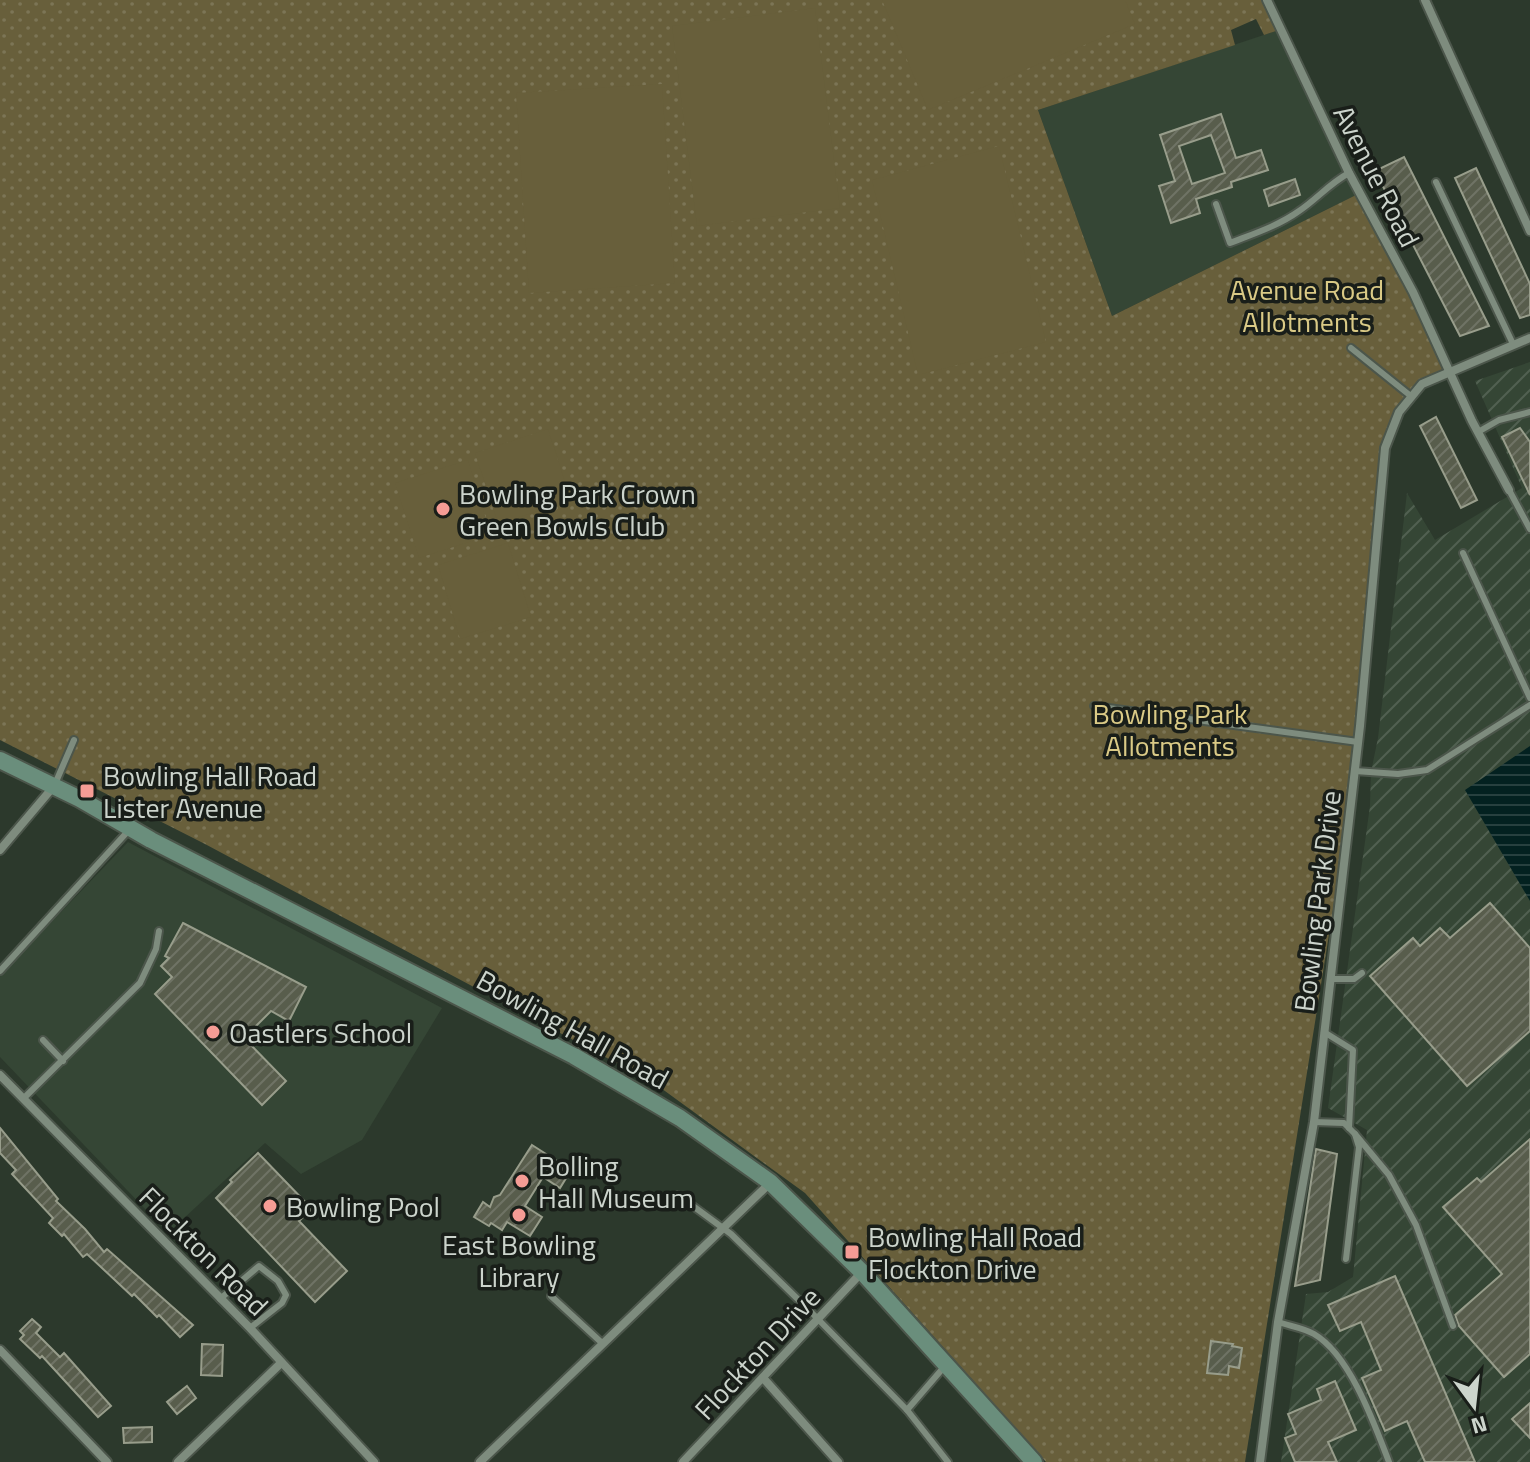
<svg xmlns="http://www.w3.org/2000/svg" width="1530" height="1462" font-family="'Titillium Web',sans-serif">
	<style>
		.built { fill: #354635 }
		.industrial { fill: url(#industrial-furrows) }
		.park { fill: url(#park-dots) }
		.pitch { fill: #685f3b }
		.water { fill: url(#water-rules) }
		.building { fill: url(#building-hatch); stroke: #989d8b; stroke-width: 2; fill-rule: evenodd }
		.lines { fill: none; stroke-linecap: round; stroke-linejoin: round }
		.lane-casing { stroke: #4c564b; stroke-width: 10 }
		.street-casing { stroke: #4c564b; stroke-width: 12 }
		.secondary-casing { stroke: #4c564b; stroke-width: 20 }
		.lane { stroke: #7e8c7e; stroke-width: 6 }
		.street { stroke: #7e8c7e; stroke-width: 8 }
		.secondary { stroke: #6a8e7c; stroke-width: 16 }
		.poi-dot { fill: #f59c95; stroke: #191e19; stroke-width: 3 }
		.labels { text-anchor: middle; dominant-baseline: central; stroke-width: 7; stroke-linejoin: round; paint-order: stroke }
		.street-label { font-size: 28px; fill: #ccd4cc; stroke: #191e19 }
		.park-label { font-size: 28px; fill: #daca86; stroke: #191e19 }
		.poi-label { font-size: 28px; fill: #ccd4cc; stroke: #191e19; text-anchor: start }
	</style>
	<defs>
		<pattern id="industrial-furrows" width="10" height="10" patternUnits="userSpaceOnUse" patternTransform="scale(2)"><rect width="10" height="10" fill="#354635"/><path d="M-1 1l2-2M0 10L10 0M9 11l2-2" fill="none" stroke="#516051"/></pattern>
		<pattern id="park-dots" width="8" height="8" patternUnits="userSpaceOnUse" patternTransform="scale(2)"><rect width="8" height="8" fill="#685f3b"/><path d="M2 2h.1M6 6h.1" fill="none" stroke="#7c7556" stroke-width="1.8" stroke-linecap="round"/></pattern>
		<pattern id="water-rules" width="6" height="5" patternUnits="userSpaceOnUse" patternTransform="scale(2)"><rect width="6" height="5" fill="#032120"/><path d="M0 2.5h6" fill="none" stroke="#27403f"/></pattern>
		<pattern id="building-hatch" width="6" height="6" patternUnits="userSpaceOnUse" patternTransform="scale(2)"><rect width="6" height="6" fill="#585d4c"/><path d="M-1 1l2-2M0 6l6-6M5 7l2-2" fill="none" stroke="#6f7365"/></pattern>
	</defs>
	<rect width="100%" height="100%" fill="#2c392c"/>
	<g class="built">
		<path d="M1279 30 1360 193 1112 316 1038 110Z"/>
		<path d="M128 842 442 1008 362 1140 301 1174 265 1143 168 1233 0 1057V976Z"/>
	</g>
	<path class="industrial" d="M1530 362V1462H1281L1306 1294 1328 1292 1353 1277 1367 1130 1328 1108 1370 806 1371 772 1378 738 1407 493 1435 540 1522 488 1475 381Z"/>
	<path class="park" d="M0 0H1267L1279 30 1264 35 1256 19 1231 30 1235 45 1038 110 1112 316 1360 193 1450 370C1408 392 1402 405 1385 448L1355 771 1245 1462H1046L805 1193 654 1083 205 844 0 740Z"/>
	<g class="pitch">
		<path d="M882 0H1125L1135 24 928 110Z"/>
		<path d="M815 8 840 208 697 226 672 26Z"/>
		<path d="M662 84 675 283 529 293 516 93Z"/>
		<path d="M999 146 1046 342 918 375 872 180Z"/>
		<path d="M548 429 571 500 498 524 475 453Z"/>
		<path d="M468 460 491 535 419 558 395 483Z"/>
		<path d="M508 543 531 617 460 639 438 565Z"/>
	</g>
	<path class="water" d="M1530 746V901L1465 790Z"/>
	<g class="building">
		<path d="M1221 114 1236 158 1261 150 1268 170 1231 182 1232 187 1196 199 1200 213 1171 223 1159 186 1175 181 1160 135ZM1211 135 1225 173 1192 184 1179 146Z"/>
		<path d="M1404 157 1489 326 1460 336 1375 171Z"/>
		<path d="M1476 168 1530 284V315L1520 318 1455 178Z"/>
		<path d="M1295 179 1300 195 1269 206 1264 190Z"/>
		<path d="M1436 417 1477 500 1461 508 1420 426Z"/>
		<path d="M1520 428 1530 442V495L1502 437Z"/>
		<path d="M1490 903 1530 948V1031L1467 1086 1370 976 1413 938 1420 946 1440 928 1450 938Z"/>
		<path d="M183 923 306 987 289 1021 271 1011 244 1038 286 1081 262 1105 155 994 172 977 161 966 169 958 165 956Z"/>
		<path d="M0 1128 58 1199 56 1201 85 1229 104 1252 107 1249 193 1325 180 1337 159 1315 157 1317 134 1294 132 1296 87 1254 83 1257 64 1234 62 1236 49 1223 53 1218 12 1174 16 1170 0 1153Z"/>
		<path d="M1530 1139V1354L1504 1377 1459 1326 1455 1315 1502 1274 1443 1207 1477 1178 1481 1182Z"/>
		<path d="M532 1145 571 1170 560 1188 543 1177 525 1206 542 1217 530 1236 507 1222 502 1230 491 1223 489 1226 474 1217 483 1202 490 1207 494 1197 500 1195Z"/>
		<path d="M1316 1149 1337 1154 1320 1280 1295 1286Z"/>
		<path d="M258 1153 312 1209 299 1221 347 1271 315 1302 216 1198 232 1182 230 1180Z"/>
		<path d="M1395 1276 1475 1462H1425L1407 1421 1385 1431 1362 1378 1381 1370 1361 1322 1340 1331 1328 1305Z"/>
		<path d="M32 1319 41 1327 36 1333 60 1357 64 1353 111 1406 98 1417 42 1356 40 1358 20 1339 24 1335 20 1331Z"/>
		<path d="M1211 1341 1233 1344 1232 1346 1242 1348 1239 1368 1229 1366 1228 1375 1207 1373Z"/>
		<path d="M202 1344 223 1345 222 1376 201 1375Z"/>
		<path d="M1335 1381 1356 1430 1328 1442 1337 1462H1295L1285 1438 1296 1434 1288 1414 1321 1400 1317 1389Z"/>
		<path d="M187 1386 196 1398 177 1414 167 1402Z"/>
		<path d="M1530 1403V1438L1512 1419Z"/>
		<path d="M152 1427V1442L124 1443 123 1428Z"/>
	</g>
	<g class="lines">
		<g class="lane-casing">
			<g id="lane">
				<path d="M1436 182 1513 344"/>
				<path d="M1216 204 1230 243C1253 234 1278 226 1299 211 1317 199 1330 183 1349 173"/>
				<path d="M1351 348 1412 397"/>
				<path d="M1478 432 1499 420 1530 412"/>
				<path d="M1509 490 1530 529"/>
				<path d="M1463 553 1530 698"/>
				<path d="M1094 706 1358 742"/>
				<path d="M1355 771 1398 774 1427 770 1530 705"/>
				<path d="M55 784 74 740"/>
				<path d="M0 971 130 829"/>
				<path d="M1331 979H1354L1362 973"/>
				<path d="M1324 1032 1353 1050 1349 1128"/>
				<path d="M43 1040 63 1061"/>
				<path d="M23 1099 140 983 156 949 159 931"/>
				<path d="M1314 1122 1344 1123 1355 1134 1359 1147 1346 1259"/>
				<path d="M1355 1134 1389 1175 1416 1225 1453 1326"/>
				<path d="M678 1195 731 1234 812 1313 907 1410 948 1462"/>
				<path d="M551 1296 602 1343"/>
				<path d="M220 1299 259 1266 278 1281 286 1295 282 1303 250 1328"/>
				<path d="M1278 1322C1290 1326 1304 1328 1314 1334 1350 1355 1374 1423 1389 1462"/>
				<path d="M907 1410 944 1367"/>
			</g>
		</g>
		<g class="street-casing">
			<g id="street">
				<path d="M1267 0 1349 173 1413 292 1472 421 1509 490"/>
				<path d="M1425 0 1530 231"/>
				<path d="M0 850 54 786"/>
				<path d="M0 1075 250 1328 374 1462"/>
				<path d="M0 1350 107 1462"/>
				<path d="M764 1379 838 1462"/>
				<path d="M178 1462 281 1363"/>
				<path d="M480 1462 770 1183"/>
				<path d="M683 1462 862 1272"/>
				<path d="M1260 1462 1278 1322 1314 1122 1360 726 1385 448 1399 412 1422 384 1530 338"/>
			</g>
		</g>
		<g class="secondary-casing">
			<path id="secondary" d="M0 760 80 799 151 840 574 1056 680 1118 770 1182 862 1272 1034 1462"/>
		</g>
		<use href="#lane" class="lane"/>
		<use href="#street" class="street"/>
		<use href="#secondary" class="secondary"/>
	</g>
	<g class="poi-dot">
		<circle cx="443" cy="509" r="8"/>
		<rect x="79" y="783" width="16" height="16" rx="4"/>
		<circle cx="213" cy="1032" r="8"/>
		<circle cx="522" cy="1181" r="8"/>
		<circle cx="270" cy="1206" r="8"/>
		<circle cx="519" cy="1215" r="8"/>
		<rect x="844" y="1244" width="16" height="16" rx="4"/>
	</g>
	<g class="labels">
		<g class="street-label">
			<text transform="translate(1377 176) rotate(63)">Avenue Road</text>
			<text transform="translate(1317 901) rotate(-83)">Bowling Park Drive</text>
			<text transform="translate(573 1029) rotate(29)">Bowling Hall Road</text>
			<text transform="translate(204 1251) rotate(45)">Flockton Road</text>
			<text transform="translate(757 1353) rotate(-47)">Flockton Drive</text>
		</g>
		<g class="park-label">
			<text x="1307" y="289">Avenue Road<tspan x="1307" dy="32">Allotments</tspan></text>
			<text x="1170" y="713">Bowling Park<tspan x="1170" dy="32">Allotments</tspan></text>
		</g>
		<g class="poi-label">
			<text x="459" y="493">Bowling Park Crown<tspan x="459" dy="32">Green Bowls Club</tspan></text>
			<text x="103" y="775">Bowling Hall Road<tspan x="103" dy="32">Lister Avenue</tspan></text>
			<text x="229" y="1032">Oastlers School</text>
			<text x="538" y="1165">Bolling<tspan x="538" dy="32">Hall Museum</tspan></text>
			<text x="286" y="1206">Bowling Pool</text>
			<text x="868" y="1236">Bowling Hall Road<tspan x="868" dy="32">Flockton Drive</tspan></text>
			<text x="519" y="1244" text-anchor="middle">East Bowling<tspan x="519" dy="32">Library</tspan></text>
		</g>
	</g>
	<g transform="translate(1474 1406) rotate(165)" stroke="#191e19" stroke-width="6" paint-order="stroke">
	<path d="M0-6L14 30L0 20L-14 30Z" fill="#ccd4cc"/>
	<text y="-12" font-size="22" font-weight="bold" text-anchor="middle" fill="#ccd4cc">N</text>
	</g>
</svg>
